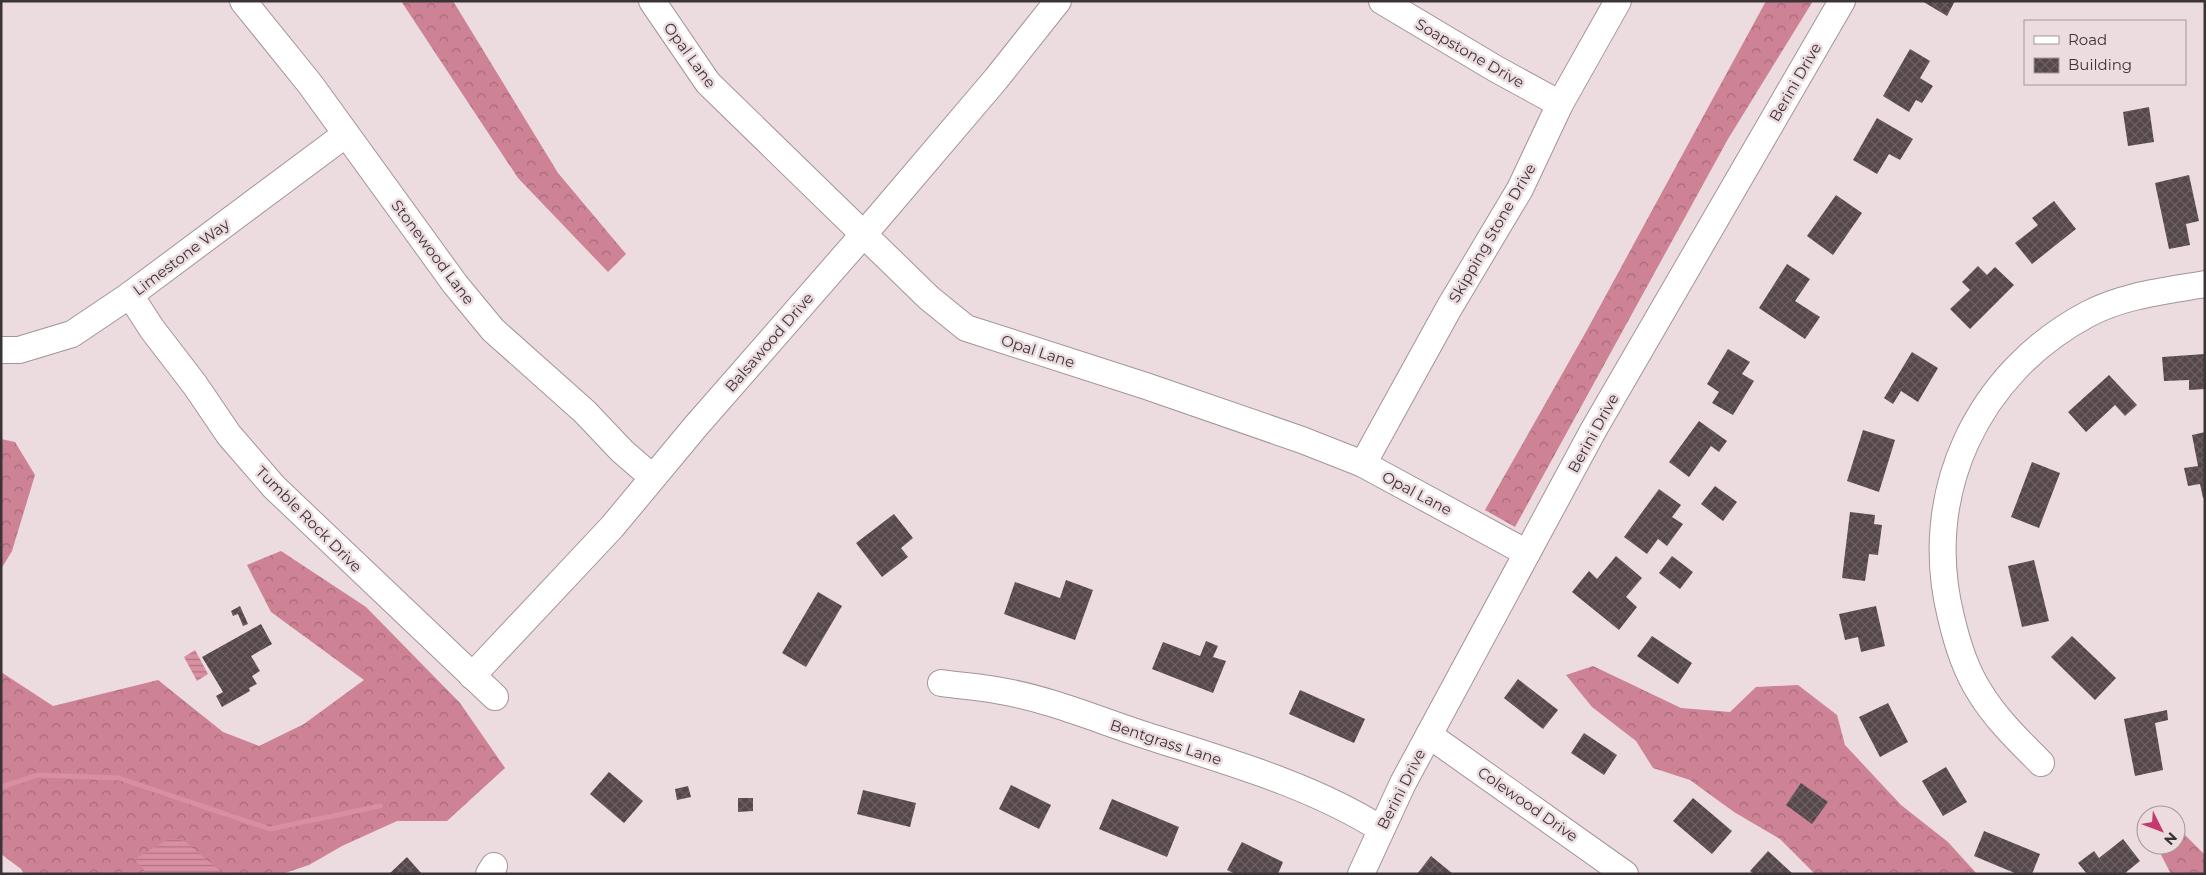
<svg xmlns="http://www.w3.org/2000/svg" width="2206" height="875" font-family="Montserrat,sans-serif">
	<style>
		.forest { fill: url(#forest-crowns) }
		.water { fill: url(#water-rules) }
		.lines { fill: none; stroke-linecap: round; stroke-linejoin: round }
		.stream { stroke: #d98ea1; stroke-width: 5 }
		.building { fill: url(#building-cross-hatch) }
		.minor-casing { stroke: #a49498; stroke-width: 28 }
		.minor { stroke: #fff; stroke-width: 26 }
		.labels { text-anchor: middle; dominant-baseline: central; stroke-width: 5; stroke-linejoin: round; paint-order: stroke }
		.street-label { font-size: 15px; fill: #3b3436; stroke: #ecdbdf }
	</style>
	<defs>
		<pattern id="forest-crowns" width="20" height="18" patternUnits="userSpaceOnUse" patternTransform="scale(1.25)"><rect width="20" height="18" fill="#cd8296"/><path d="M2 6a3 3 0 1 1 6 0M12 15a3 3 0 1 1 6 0" fill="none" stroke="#a86b7b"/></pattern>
		<pattern id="water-rules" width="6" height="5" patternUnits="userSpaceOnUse" patternTransform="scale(1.25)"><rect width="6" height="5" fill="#d98ea1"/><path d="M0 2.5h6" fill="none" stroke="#b17584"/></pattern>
		<pattern id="building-cross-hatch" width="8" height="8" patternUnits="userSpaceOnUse" patternTransform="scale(1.25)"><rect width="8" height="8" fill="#55474a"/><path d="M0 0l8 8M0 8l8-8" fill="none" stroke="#6b6062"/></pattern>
	</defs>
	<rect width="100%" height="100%" fill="#ecdbdf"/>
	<g class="forest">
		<path d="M401 1H453L558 173 626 254 608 272 518 178Z"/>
		<path d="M1766 1H1813L1728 139 1515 527 1485 510 1587 330Z"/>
		<path d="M1 439 15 442 35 475 12 551 1 569Z"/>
		<path d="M281 551 366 607 460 703 505 768 447 821H397L342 846 309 865 282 874H24L21 869 1 854V672L53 706 158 680 223 732 259 746 304 724 364 680 271 612 247 565Z"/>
		<path d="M1593 666 1681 708 1730 712 1756 687 1798 685 1837 715 1845 745 1901 805 1948 842 1977 874H1815L1780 839 1734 812 1690 780 1653 768 1636 741 1592 707 1566 675Z"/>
		<path d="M2176 826 2205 855V874H2171L2156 845H2176Z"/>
	</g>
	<g class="water">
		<path d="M195 650 208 674 197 681 184 657Z"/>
		<path d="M177 839 186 842 224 874H147L135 859 167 840Z"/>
	</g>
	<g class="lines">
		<path class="stream" d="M1 787 38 775 119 778 270 829 380 806"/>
	</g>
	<g class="building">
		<path d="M1922 1H1955L1947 16Z"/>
		<path d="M1910 49 1930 61 1920 78 1933 86 1922 103 1916 100 1909 112 1883 96Z"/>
		<path d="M2149 107 2154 142 2128 146 2123 112Z"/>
		<path d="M1877 118 1913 139 1900 160 1889 154 1877 174 1853 160Z"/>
		<path d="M2189 175 2199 221 2186 224 2190 245 2169 249 2155 183Z"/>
		<path d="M1836 195 1862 213 1833 255 1807 236Z"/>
		<path d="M2054 201 2076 229 2032 264 2015 243 2038 225 2032 218Z"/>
		<path d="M1787 264 1810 279 1795 301 1820 317 1805 339 1759 308Z"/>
		<path d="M1978 266 1987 275 1995 267 2014 285 1970 329 1950 309 1970 290 1962 282Z"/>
		<path d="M1728 349 1750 362 1742 374 1754 381 1733 415 1712 403 1719 392 1707 384Z"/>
		<path d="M1912 352 1938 368 1918 402 1901 391 1893 404 1884 398Z"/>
		<path d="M2205 354V389L2189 390V380L2164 381 2162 357Z"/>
		<path d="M2109 375 2137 405 2125 416 2115 405 2086 432 2068 412Z"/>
		<path d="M1699 421 1727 441 1719 452 1711 446 1689 477 1669 462Z"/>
		<path d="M1863 430 1895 440 1879 492 1847 481Z"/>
		<path d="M2205 432V498H2203L2200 484 2188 486 2184 468 2198 466 2192 435Z"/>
		<path d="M2032 462 2060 473 2039 528 2011 517Z"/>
		<path d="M1715 486 1737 502 1723 521 1701 504Z"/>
		<path d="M1659 489 1681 505 1672 517 1683 524 1667 546 1658 539 1647 554 1624 537Z"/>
		<path d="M1850 512 1875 515 1874 524 1882 525 1878 555 1869 554 1865 581 1842 578Z"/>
		<path d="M894 514 913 538 901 548 908 557 882 577 856 543Z"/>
		<path d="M1616 556 1642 578 1626 597 1637 607 1619 630 1572 592 1589 571 1597 579Z"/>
		<path d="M1672 556 1693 572 1680 589 1659 573Z"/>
		<path d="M2034 560 2049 621 2022 627 2008 566Z"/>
		<path d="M1066 580 1093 590 1075 640 1004 614 1015 582 1060 598Z"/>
		<path d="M818 592 842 606 806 667 782 653Z"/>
		<path d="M240 606 248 624 243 626 238 614 233 616 231 611Z"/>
		<path d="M1876 606 1885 646 1861 652 1858 637 1845 640 1839 614Z"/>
		<path d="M261 624 272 644 251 656 260 671 252 676 257 684 249 688 250 691 222 707 216 696 223 692 202 657Z"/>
		<path d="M1652 636 1692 663 1678 684 1637 656Z"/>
		<path d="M2072 636 2116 678 2095 700 2051 657Z"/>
		<path d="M1206 641 1218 646 1213 657 1226 661 1213 693 1152 669 1163 642 1200 656Z"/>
		<path d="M1518 679 1558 710 1543 729 1504 698Z"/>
		<path d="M1300 690 1365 719 1354 743 1289 714Z"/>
		<path d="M1888 703 1908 742 1880 757 1859 717Z"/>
		<path d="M2167 710 2168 720 2155 723 2163 770 2135 776 2124 719Z"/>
		<path d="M1584 733 1617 755 1604 775 1571 753Z"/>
		<path d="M1946 767 1967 802 1943 816 1922 781Z"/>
		<path d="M609 772 643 801 624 823 590 794Z"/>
		<path d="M1801 783 1828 802 1812 824 1786 805Z"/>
		<path d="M1011 785 1051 805 1039 829 999 809Z"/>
		<path d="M688 786 691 797 677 800 675 789Z"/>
		<path d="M863 790 916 803 910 827 857 814Z"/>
		<path d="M738 798H753V811L738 812Z"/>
		<path d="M1693 798 1732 831 1712 854 1673 821Z"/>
		<path d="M1112 799 1179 827 1167 857 1099 829Z"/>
		<path d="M1984 831 2040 854 2032 874H2017L1974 856Z"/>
		<path d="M2123 839 2140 861 2124 874H2087L2078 863 2094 851 2099 858Z"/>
		<path d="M1242 842 1283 862 1278 874H1235L1227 870Z"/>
		<path d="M1768 851 1793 874H1753L1750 871Z"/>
		<path d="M1431 856 1453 874H1417Z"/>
		<path d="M407 857 422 874H389Z"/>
	</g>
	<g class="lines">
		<g class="minor-casing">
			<g id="minor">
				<path d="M243 1 310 84 455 284 493 330 585 412 622 451 652 477"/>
				<path d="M652 1 708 83 929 298 966 328 1146 386 1302 440 1363 464 1527 553"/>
				<path d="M1382 1 1496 69 1560 104"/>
				<path d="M130 295 152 329 195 385 229 435 274 487 495 697"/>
				<path d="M1 350H19L72 334 130 295 346 134"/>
				<path d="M1363 464 1449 308 1520 189 1560 104 1618 1"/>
				<path d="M472 676 612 527 696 426 876 220 996 79 1058 1"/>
				<path d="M941 683C961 686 982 687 1001 691 1054 700 1105 723 1157 739 1232 763 1313 786 1381 829"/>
				<path d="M1429 735 1625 874"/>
				<path d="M2041 763C2019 741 1995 718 1979 691 1965 669 1957 643 1951 617 1920 494 1977 373 2088 314 2124 295 2165 291 2205 284"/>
				<path d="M489 874 494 866"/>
				<path d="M1361 874 1403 783 1594 429 1842 1"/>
			</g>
		</g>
		<use href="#minor" class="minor"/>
	</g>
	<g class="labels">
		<g class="street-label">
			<text transform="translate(1470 53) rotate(30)">Soapstone Drive</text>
			<text transform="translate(690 55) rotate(54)">Opal Lane</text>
			<text transform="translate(1795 82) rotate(-60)">Berini Drive</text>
			<text transform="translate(1492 233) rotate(-60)">Skipping Stone Drive</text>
			<text transform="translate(433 252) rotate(53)">Stonewood Lane</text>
			<text transform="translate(181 257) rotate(-37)">Limestone Way</text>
			<text transform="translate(769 342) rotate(-49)">Balsawood Drive</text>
			<text transform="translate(1038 351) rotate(18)">Opal Lane</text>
			<text transform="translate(1593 433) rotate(-61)">Berini Drive</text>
			<text transform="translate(1417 493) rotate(28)">Opal Lane</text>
			<text transform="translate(309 519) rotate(45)">Tumble Rock Drive</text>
			<text transform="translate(1166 742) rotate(18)">Bentgrass Lane</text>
			<text transform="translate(1401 789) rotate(-63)">Berini Drive</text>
			<text transform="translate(1528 804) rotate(35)">Colewood Drive</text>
		</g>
	</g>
	<rect width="2206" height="875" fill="none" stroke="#3b3436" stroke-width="5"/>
	<rect x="2024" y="20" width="162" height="65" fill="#ecdbdf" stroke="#a5989b"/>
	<rect x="2034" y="36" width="25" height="8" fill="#ffffff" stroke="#a5989b"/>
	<text x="2068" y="45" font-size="15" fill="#3b3436">Road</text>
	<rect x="2034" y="58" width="25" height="15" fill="url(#building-cross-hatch)" stroke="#a5989b"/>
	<text x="2068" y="70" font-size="15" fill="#3b3436">Building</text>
	<g transform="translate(2161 830) rotate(132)"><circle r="24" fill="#ecdbdf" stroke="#a5989b"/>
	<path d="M0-4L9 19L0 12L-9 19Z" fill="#c5396c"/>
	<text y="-8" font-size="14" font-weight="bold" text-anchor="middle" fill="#3b3436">N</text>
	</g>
</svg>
